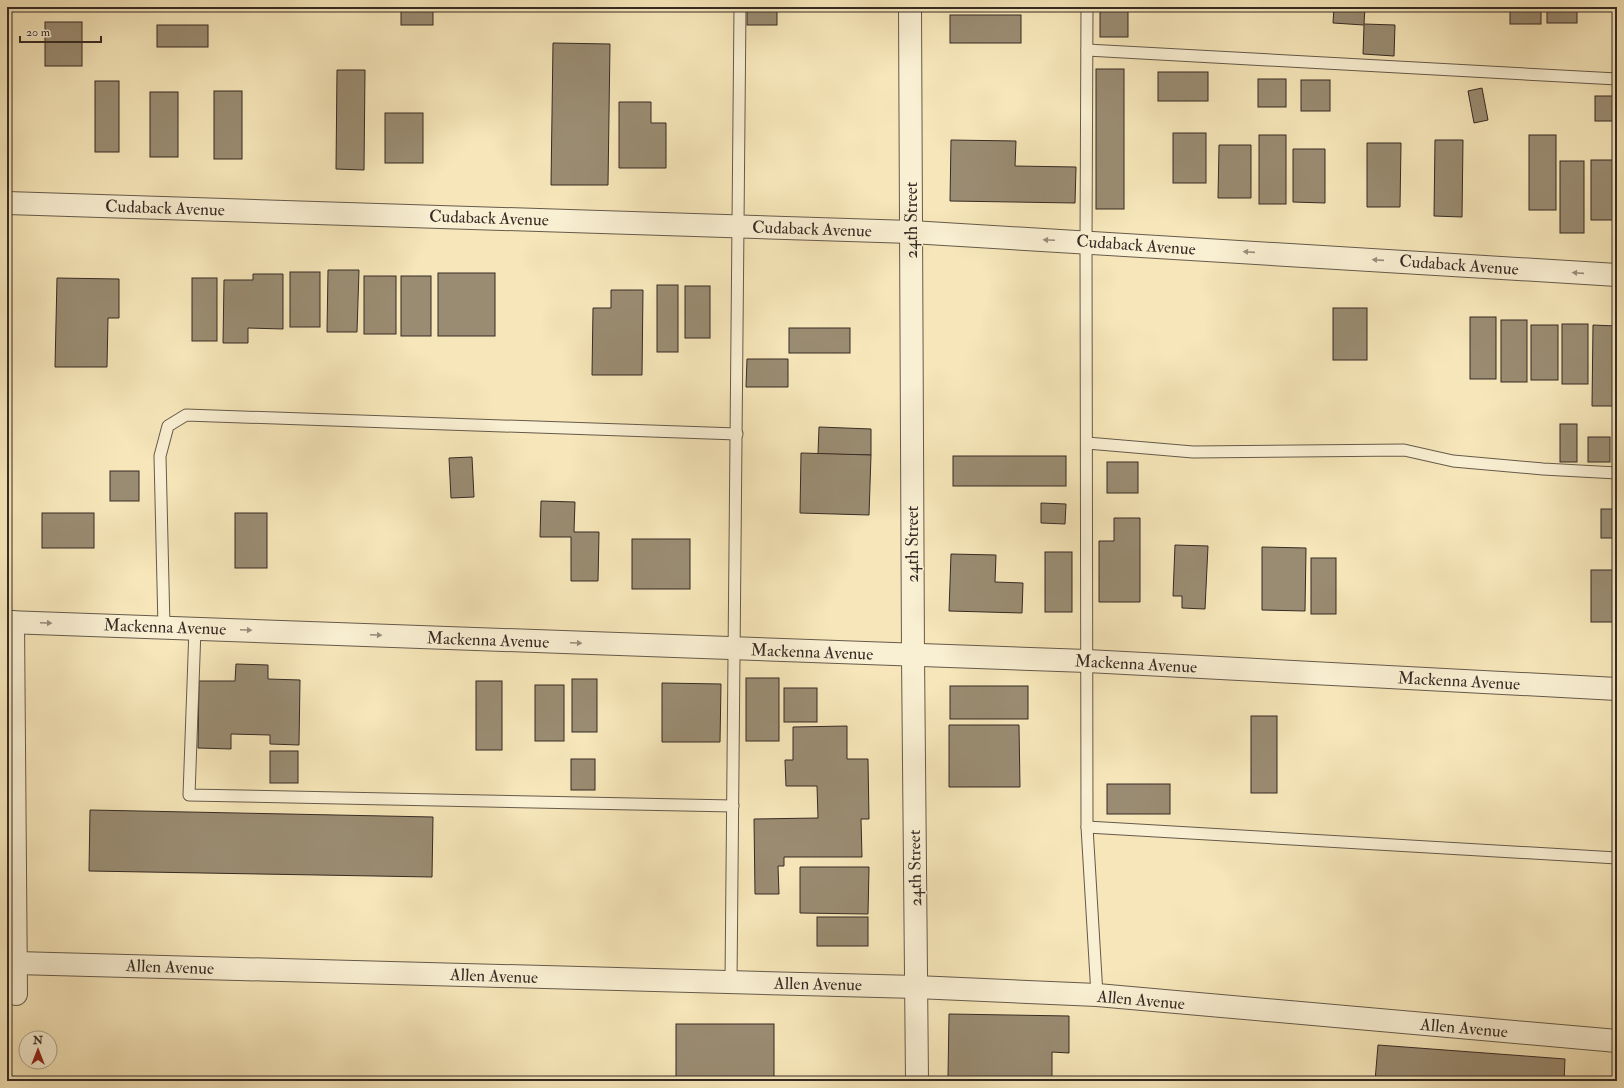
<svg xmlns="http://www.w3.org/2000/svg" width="1624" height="1088" font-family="'IM FELL Double Pica',serif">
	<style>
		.building { fill: #9a8c72; stroke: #362b25 }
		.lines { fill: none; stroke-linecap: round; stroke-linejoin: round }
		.service-casing { stroke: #665a4a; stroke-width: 13 }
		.minor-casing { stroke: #665a4a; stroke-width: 24 }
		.service { stroke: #f9efd2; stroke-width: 11 }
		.minor { stroke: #f9efd2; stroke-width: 22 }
		.oneway { fill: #988d7c }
		.labels { text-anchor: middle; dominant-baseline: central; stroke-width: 3; stroke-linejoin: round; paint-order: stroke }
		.street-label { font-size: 17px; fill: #362b25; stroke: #f9efd2 }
	</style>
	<rect width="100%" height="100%" fill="#f6e6b9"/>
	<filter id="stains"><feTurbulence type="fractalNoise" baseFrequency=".005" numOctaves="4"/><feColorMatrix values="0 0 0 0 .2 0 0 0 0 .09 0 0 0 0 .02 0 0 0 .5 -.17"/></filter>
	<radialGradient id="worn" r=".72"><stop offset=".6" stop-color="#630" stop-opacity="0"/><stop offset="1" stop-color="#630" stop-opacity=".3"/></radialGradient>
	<g class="building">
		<rect x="401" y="7" width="32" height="18"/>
		<rect x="747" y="7" width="30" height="18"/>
		<rect x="1100" y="7" width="28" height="30"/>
		<path d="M1334 7H1365L1364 24 1395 25 1394 56 1363 54 1364 25 1333 23Z"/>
		<rect x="1510" y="7" width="31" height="17"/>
		<rect x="1547" y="7" width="30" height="16"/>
		<rect x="950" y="15" width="71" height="28"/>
		<rect x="45" y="22" width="37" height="44"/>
		<rect x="157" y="25" width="51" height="22"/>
		<path d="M553 43 610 44 608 185H551Z"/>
		<rect x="1096" y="69" width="28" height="140"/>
		<path d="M337 70H365L364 170 336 169Z"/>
		<rect x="1158" y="72" width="50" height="29"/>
		<rect x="1258" y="79" width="28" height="28"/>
		<rect x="1301" y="80" width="29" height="31"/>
		<rect x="95" y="81" width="24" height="71"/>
		<path d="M1482 88 1488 120 1474 123 1468 91Z"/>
		<rect x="214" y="91" width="28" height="68"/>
		<rect x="150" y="92" width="28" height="65"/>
		<rect x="1595" y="96" width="22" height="25"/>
		<path d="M619 102H651V123H666V168H619Z"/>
		<rect x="385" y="113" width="38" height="50"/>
		<rect x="1173" y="133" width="33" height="50"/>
		<rect x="1259" y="135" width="27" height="69"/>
		<rect x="1529" y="135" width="27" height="75"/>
		<path d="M951 140 1016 141 1015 166 1076 167 1075 203 950 201Z"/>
		<path d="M1435 140H1463L1462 217 1434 216Z"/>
		<path d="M1367 143H1401L1400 207H1367Z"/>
		<path d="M1219 145H1251V198H1218Z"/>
		<path d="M1293 149H1325V203L1293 202Z"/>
		<rect x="1591" y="160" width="26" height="60"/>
		<rect x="1560" y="161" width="24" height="72"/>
		<path d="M328 270H359L357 332H327Z"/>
		<rect x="290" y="272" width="30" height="55"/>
		<rect x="438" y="273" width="57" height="63"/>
		<path d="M253 274H283V329L248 328V343H223L224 280H253Z"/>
		<rect x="364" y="276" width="32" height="58"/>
		<rect x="401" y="276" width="30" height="60"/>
		<path d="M57 278 119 279V318H108L107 367H55Z"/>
		<rect x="192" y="278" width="25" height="63"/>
		<rect x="657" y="285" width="21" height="67"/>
		<rect x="685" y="286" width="25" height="52"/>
		<path d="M611 290H643L642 375H592L593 308H611Z"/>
		<rect x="1333" y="308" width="34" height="52"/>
		<rect x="1470" y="317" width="26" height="62"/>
		<rect x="1501" y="320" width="26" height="62"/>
		<rect x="1562" y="324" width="26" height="60"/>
		<rect x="1531" y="325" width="27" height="55"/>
		<path d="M1593 325 1617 326V406H1592Z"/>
		<rect x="789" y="328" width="61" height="25"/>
		<path d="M747 359H788V387H746Z"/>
		<rect x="1560" y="424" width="17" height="38"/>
		<path d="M819 427 871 429V455L818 454Z"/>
		<rect x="1588" y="437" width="22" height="25"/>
		<path d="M801 453 871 455 869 515 800 513Z"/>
		<rect x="953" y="456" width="113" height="30"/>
		<path d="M472 457 474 497 451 498 449 458Z"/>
		<rect x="1107" y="462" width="31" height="31"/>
		<rect x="110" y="471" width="29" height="30"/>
		<path d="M541 501 575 502 574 532H599L598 581H571V537H540Z"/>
		<path d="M1041 503 1066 504 1065 524 1041 523Z"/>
		<rect x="1601" y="509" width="16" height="29"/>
		<rect x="42" y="513" width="52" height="35"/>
		<rect x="235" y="513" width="32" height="55"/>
		<path d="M1114 518H1140V602H1099V541H1114Z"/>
		<rect x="632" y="539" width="58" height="50"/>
		<path d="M1175 545 1208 546 1205 609 1182 608V596H1173Z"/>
		<path d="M1262 547 1306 548 1305 611 1262 610Z"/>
		<rect x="1045" y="552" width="27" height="60"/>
		<path d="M951 554 996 555 995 582 1023 583 1022 613 949 611Z"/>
		<rect x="1311" y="558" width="25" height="56"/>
		<rect x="1591" y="570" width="26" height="52"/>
		<path d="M236 664 268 665V679L300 680 299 745 270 744V735L231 734V749L198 748 199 681H235Z"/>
		<rect x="746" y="678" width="33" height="63"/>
		<rect x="572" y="679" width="25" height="53"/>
		<rect x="476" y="681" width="26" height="69"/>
		<path d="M662 683 721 684 720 742H662Z"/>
		<rect x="535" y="685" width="29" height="56"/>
		<rect x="950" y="686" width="78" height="33"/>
		<rect x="784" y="688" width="33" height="34"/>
		<rect x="1251" y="716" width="26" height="77"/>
		<path d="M949 725H1019L1020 787H949Z"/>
		<path d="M847 726V759H868L869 819H861L862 857H784V866H778L779 894H755L754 819 818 818 817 786H786L785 760H793V727Z"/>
		<rect x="270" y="751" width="28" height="32"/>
		<rect x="571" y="759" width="24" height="31"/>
		<rect x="1107" y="784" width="63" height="30"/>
		<path d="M90 810 433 817 432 877 89 871Z"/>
		<path d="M800 867H869L868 914 800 913Z"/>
		<rect x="817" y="917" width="51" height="29"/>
		<path d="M949 1014 1069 1016V1053L1052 1052V1078L948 1077Z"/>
		<rect x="676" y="1024" width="98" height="57"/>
		<path d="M1378 1045 1565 1059 1564 1081H1375Z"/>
	</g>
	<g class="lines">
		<g class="service-casing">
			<g id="service">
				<path d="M1087 7 1086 242 1087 827 1097 995"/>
				<path d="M1087 50 1617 79"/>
				<path d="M1087 443 1193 452 1404 450 1453 461 1543 469 1617 473"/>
				<path d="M164 627 160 456 168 426 186 415 737 434"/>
				<path d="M195 629 189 795 733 806"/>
				<path d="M1087 827 1617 858"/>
				<path d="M731 982 740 7"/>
			</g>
		</g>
		<g class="minor-casing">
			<g id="minor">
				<path d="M910 7 913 656 917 1081"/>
				<path d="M7 203 911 232 1617 275"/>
				<path d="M7 622 1087 661 1617 689"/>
				<path d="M13 622 16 994"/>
				<path d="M16 963 916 987 1097 995 1617 1041"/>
			</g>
		</g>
		<use href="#service" class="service"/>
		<use href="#minor" class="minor"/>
	</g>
	<defs><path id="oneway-solid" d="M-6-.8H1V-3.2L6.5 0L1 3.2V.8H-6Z"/></defs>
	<g class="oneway">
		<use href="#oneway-solid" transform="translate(1049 240) rotate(-177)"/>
		<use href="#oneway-solid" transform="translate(1249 252) rotate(-176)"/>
		<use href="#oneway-solid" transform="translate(1378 260) rotate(-176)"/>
		<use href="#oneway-solid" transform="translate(1578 273) rotate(-176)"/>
		<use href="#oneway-solid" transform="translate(46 623) rotate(2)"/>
		<use href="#oneway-solid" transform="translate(246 630) rotate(2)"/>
		<use href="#oneway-solid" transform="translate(376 635) rotate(2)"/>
		<use href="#oneway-solid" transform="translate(576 643) rotate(2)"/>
	</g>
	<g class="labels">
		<g class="street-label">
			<text transform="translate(165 208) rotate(2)">Cudaback Avenue</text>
			<text transform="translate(489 218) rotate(2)">Cudaback Avenue</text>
			<text transform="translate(911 220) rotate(-90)">24th Street</text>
			<text transform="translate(812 229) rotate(2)">Cudaback Avenue</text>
			<text transform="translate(1136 245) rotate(4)">Cudaback Avenue</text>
			<text transform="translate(1459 265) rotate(4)">Cudaback Avenue</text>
			<text transform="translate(912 544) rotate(-90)">24th Street</text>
			<text transform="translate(165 627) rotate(2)">Mackenna Avenue</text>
			<text transform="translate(488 640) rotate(2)">Mackenna Avenue</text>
			<text transform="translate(812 652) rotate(2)">Mackenna Avenue</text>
			<text transform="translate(1136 664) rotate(3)">Mackenna Avenue</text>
			<text transform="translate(1459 681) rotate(3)">Mackenna Avenue</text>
			<text transform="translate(915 868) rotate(-91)">24th Street</text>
			<text transform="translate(170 967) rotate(2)">Allen Avenue</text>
			<text transform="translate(494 976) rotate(2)">Allen Avenue</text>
			<text transform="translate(818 984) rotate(1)">Allen Avenue</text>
			<text transform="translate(1141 1000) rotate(5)">Allen Avenue</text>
			<text transform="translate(1464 1028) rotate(5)">Allen Avenue</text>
		</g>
	</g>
	<rect width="1624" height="1088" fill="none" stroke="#f6e6b9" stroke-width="24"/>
	<rect x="8" y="8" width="1608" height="1072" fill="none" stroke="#362b25" stroke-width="2"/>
	<rect x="12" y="12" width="1600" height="1064" fill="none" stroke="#362b25"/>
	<g transform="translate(38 1050)"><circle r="19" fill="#f9efd2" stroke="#aba18d"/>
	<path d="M0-3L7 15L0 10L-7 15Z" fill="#8f2418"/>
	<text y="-6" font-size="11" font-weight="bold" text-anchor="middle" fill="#362b25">N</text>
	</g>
	<path d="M20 36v6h81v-6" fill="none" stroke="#362b25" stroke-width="2"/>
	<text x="26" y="36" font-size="12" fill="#362b25" stroke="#f9efd2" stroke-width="3" paint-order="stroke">20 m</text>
	<rect width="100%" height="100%" filter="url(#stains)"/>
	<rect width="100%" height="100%" fill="url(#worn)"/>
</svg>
